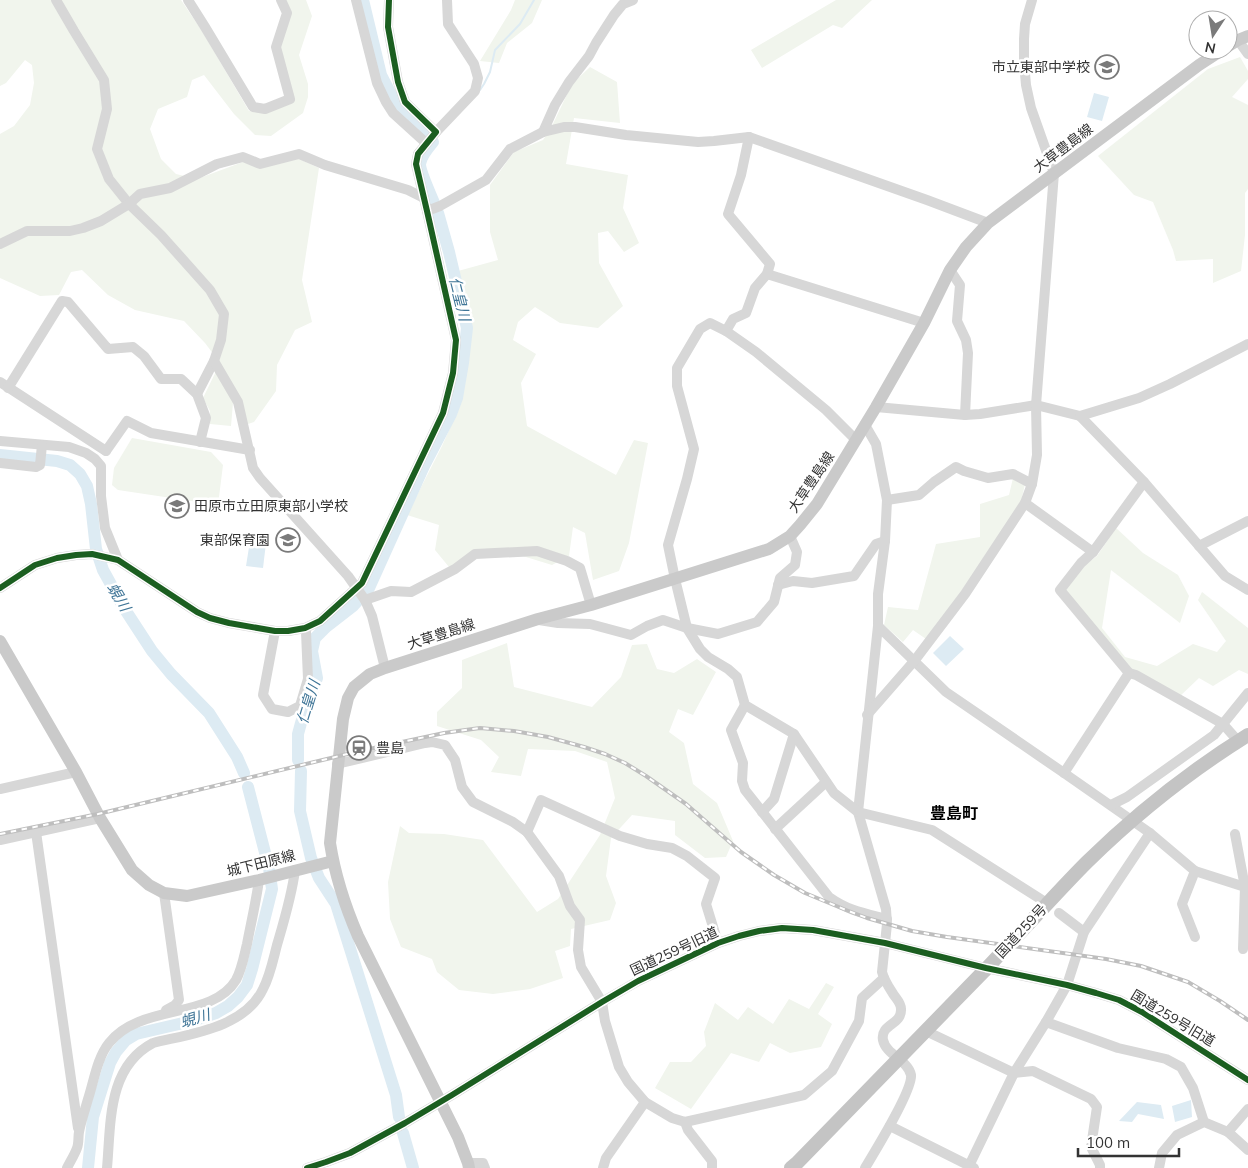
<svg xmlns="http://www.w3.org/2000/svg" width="1248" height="1168" font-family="Mulish,'Noto Sans JP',sans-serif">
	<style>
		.green { fill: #f1f5ed }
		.water { fill: #ddebf3 }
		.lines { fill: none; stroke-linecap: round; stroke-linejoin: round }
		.stream { stroke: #ddebf3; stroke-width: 2 }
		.river { stroke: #ddebf3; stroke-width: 12 }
		.minor { stroke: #d7d7d7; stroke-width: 10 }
		.major { stroke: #cacaca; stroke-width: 12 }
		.highway { stroke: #c4c4c4; stroke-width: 14 }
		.rail-casing { stroke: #bebebe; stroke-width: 4 }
		.rail { stroke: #fff; stroke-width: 2; stroke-dasharray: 5.5; stroke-linecap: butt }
		.highway-bridge { stroke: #c4c4c4; stroke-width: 14 }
		.cycleway-casing { stroke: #fff; stroke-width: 9 }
		.cycleway { stroke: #1b5e20; stroke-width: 6 }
		.labels { text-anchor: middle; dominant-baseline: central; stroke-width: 5; stroke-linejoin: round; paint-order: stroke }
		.poi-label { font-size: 14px; fill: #333; stroke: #fff; text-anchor: end }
		.street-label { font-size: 14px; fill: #333; stroke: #fff }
		.water-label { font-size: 15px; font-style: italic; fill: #3f7597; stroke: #fff }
		.quarter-label { font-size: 16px; font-weight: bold; fill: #000; stroke: #fff }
	</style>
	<rect width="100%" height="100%" fill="#fff"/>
	<g class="green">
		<path d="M0 0H181L202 31 249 111 267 113 294 100 280 46 285 0H306L312 16 299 55 308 84V97L303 113 271 136 255 135 234 114 204 75 192 80 187 97 158 109 150 129 161 159 176 174 197 179 243 162 299 159 319 168 302 280 312 322 295 330 277 365 276 391 254 422 248 424 233 403 231 426 210 424V411L203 398 220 363 205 343 184 321 135 310 108 295 82 270 71 272 59 295 40 296 0 278V134L14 126 30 105 34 83 32 65 25 60 6 83 0 86Z"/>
		<path d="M515 0H542L532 23 507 43 499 63 480 61 511 10Z"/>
		<path d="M836 0H872L842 28 833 25 762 68 751 50Z"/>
		<path d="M1240 57 1248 71V79L1232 97 1248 105V189L1245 193V235L1241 271 1213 283V259L1176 261 1173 250 1153 202 1134 195 1098 156 1208 69Z"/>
		<path d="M590 67 617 82 620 123 574 118 566 164 628 175 623 208 639 243 624 252 608 231 598 233 599 263 623 306 598 328 560 323 535 307 518 322 513 340 536 354 521 383 527 426 616 475 634 440 648 443 629 543 619 571 593 580 585 533 573 527 569 556 552 565 500 549 449 567 435 550 439 525 407 515 442 446 455 417 461 400 471 329 458 271 498 260 490 232V185L514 152 543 140 551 128 572 84Z"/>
		<path d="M132 438 211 452 223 465 218 505 118 490 112 485 114 468Z"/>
		<path d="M1013 478 1025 484 1021 502 960 593 926 639 913 630 903 642 884 625 888 607 918 610 936 544 980 537V504L1009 495Z"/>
		<path d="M1116 528 1143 553 1178 575 1189 596 1180 623 1111 570 1102 628 1125 657 1157 666 1193 644 1217 652 1226 641 1198 600 1202 592 1248 628V674L1239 670 1213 686 1199 678 1179 697 1129 668 1065 590 1085 565 1097 556Z"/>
		<path d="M507 643 514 687 592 707 621 677 632 645 647 644 657 669 674 673 697 659 716 672 693 715 678 709 669 732 684 743 693 784 717 803 733 841 726 857 705 858 675 835V821L632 815 611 838 606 876 616 903 610 920 571 929 570 946 555 951 563 978 530 989 493 994 459 990 437 972 432 959 401 947 390 919 388 882 400 826 409 833 444 834 483 840 537 912 558 899 600 835 615 798 607 762 575 751 528 749 521 776 491 772 499 757 481 740 437 726V712L462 688V660Z"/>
		<path d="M826 983 834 987 818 1014 832 1024 821 1047 790 1053 770 1043 759 1062 731 1053 691 1109 655 1088 670 1062H691L706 1046 704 1032 715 1003 738 1020 748 1007 773 1024 789 999 809 1009Z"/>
	</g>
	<g class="water">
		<path d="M1094 93 1109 97 1102 121 1087 117Z"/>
		<path d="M250 541 266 543 263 568 246 566Z"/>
		<path d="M950 636 964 649 946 666 933 653Z"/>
		<path d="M1191 1100 1192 1117 1175 1122 1172 1106Z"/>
		<path d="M1137 1102 1161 1105 1164 1119 1138 1114 1132 1122 1119 1121Z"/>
	</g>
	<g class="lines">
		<path class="stream" d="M480 90 484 84 490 72 495 50 520 24 534 0"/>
		<g class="river">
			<path d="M363 0 381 75 396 104 427 134"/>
			<path d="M433 142C428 148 421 156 420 164 420 172 431 195 434 203"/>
			<path d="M0 455 57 461 70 465 80 474 87 486 91 504 96 549 103 570 124 608 152 651 171 674 209 713 237 757 244 773"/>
			<path d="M298 760V734L301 723 317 678 312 651 315 638 326 627 353 606 369 588 424 466 451 414 457 398 463 363 467 328 449 252 438 213"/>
			<path d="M301 771 300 811 311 858 319 878 336 904 396 1095 399 1117"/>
			<path d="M403 1133 413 1168"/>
			<path d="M88 1168 93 1117 110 1063 116 1052 126 1040 136 1034 192 1021 216 1013 228 1006 238 997 247 985 252 969 272 889 269 868 248 787"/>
		</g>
		<g class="minor">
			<path d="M56 0 74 31 104 80 107 109 97 149 109 179 129 204 161 235 210 290 224 314 221 340 214 361 197 394"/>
			<path d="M188 0 205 27 253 107 265 109 290 99 276 47 287 13 281 0"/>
			<path d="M356 0 377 83 386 102 393 113 426 143"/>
			<path d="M1238 40 1248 54"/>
			<path d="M436 132 475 91 478 78 474 64 448 24 447 0"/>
			<path d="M543 132 555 105 569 82 589 56 596 43 614 15 623 4 633 0"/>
			<path d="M427 211 440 206 486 180 510 149 543 132 564 127H575L626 135 698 142 714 141 749 137 927 200 988 223"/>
			<path d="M0 244 27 231H70L83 228 101 221 129 204 140 194 170 188 217 164 243 157 260 164 299 154 325 165 408 190 424 198"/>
			<path d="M950 270 960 285 957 321 966 340 968 353 965 415"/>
			<path d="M767 274 924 323"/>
			<path d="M726 331 733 319 746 313 755 288 767 274 770 264 728 214 741 175 749 137"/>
			<path d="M214 361 238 402 253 468 260 478 348 576 365 600 372 616 385 668"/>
			<path d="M0 382 106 451"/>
			<path d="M8 388 62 301 68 302 108 349 133 347 144 356 161 379H181L197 394 206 418 200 442"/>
			<path d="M876 407 965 415 980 414 1036 405 1080 416 1139 398 1170 384 1248 344"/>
			<path d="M1080 416 1144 482 1225 576 1248 590"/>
			<path d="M865 425 876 444 887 500 885 541 878 594V626L858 812 886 909 887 924 882 972C884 979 888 986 892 992 895 998 901 1002 901 1009 902 1025 880 1024 883 1040 886 1055 908 1060 911 1075 913 1090 874 1153 865 1168"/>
			<path d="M856 440 826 410 756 352 726 331 710 323 700 329 677 368V386L694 449 687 479 668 545 675 579 687 628 700 649 708 657 728 669 737 677 745 705 794 734 834 793 858 812 932 830 1042 900"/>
			<path d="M0 441 69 447 86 453 95 459 101 466V496L105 528 118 560"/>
			<path d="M106 451 127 421 151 433 250 450"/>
			<path d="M0 463 36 467 40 465 42 445"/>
			<path d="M887 500 919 495 934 482 956 467 964 471 988 478 1013 474 1032 484"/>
			<path d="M1025 503 1093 552"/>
			<path d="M1199 546 1248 521"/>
			<path d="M778 585 793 581 812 583 854 576 876 544 885 541"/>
			<path d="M0 588 35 565 57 558 76 555 92 554 118 560 197 612 210 618 229 623 275 631H288L305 628 320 621 362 583 443 413 453 373 456 340 427 211 416 164 418 154 436 132 405 102 398 82 388 27 389 0"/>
			<path d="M365 600 391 591 411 592 455 569 475 554 537 551 567 561 580 568 591 605"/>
			<path d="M539 620 558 623 590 624 631 635 647 626 663 620 687 628 718 634 757 622 774 602 780 578 795 565 797 552 790 536"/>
			<path d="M878 626 946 692 1064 773 1150 833 1084 932 1067 985 1046 1022 1014 1073 968 1168"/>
			<path d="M275 631 263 695 272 709 288 712 300 706 308 679 306 632 305 628"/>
			<path d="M1129 673 1136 675 1223 724 1238 741"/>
			<path d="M745 705 731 730 743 763 742 781 745 790 829 897C849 911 863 913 887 919"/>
			<path d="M867 715 915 660 965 594 1025 503 1032 484 1037 455 1036 405 1054 173 1031 108 1026 85 1024 62V39L1025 24 1032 0"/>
			<path d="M337 764 425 743 432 742 445 745 455 760 462 787 473 802 513 822 527 832 559 876 570 906 580 920 578 950 581 967 602 1002 605 1021 619 1067 628 1082 645 1102 672 1118 685 1122 804 1095 832 1071 859 1021 862 998 884 978"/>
			<path d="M1064 773 1129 673 1060 590 1081 563 1093 552 1144 482"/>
			<path d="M0 789 76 772"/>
			<path d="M1111 805 1127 797 1214 735 1248 693"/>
			<path d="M762 812 774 799 794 734"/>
			<path d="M775 829 826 782"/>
			<path d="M36 832 78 1128"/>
			<path d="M527 832 541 800 620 836 647 844 672 848 687 856 715 878 706 904 718 943"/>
			<path d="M1150 833 1195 871 1245 887"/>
			<path d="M1235 834 1245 887 1243 949"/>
			<path d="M0 840 100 818"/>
			<path d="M1195 871 1182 904 1195 937"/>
			<path d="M164 893 179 1000 175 1005 166 1010"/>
			<path d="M1059 913 1084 932"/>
			<path d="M1046 1022 1118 1048 1166 1059 1181 1067 1193 1088 1204 1122"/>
			<path d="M926 1030 930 1033 1014 1073 1033 1071 1091 1099 1097 1107 1091 1147 1100 1165V1168"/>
			<path d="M685 1122 688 1130 712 1161V1168"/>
			<path d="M890 1126 974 1168"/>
			<path d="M1228 1132 1248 1109"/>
			<path d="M468 1163H483L485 1168"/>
			<path d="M67 1168C70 1162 75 1154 77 1148 79 1143 78 1137 79 1132 81 1121 85 1110 88 1099 94 1081 97 1058 109 1043 140 1003 212 1020 236 980 242 969 244 956 247 944 251 923 256 902 259 880"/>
			<path d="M107 1168C111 1124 107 1067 153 1043 189 1034 245 1028 263 989 270 976 273 960 277 945 284 921 292 895 295 870"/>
			<path d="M307 1168 326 1162 350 1153 405 1123 452 1095 602 1002 638 981 718 943 739 936 759 931 782 928 813 930 885 943 986 968 1067 985 1096 993 1119 1000 1142 1012 1248 1080"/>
			<path d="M603 1168 606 1158 645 1102"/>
			<path d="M1159 1168 1162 1153 1177 1135 1204 1122 1228 1132 1248 1150"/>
		</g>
		<g class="major">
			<path d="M1228 46 1238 40 1248 36"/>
			<path d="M0 641 76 772 100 818 132 870 149 885 164 893 187 896 259 880 333 861"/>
			<path d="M469 1168 468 1163 458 1137 358 936C345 906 335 875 330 843L343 719 348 698 354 687 370 674 385 668 538 619 591 605 769 549 790 536 800 525 817 504 876 407 924 323 950 270 966 247 988 223 1199 65 1222 50"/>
		</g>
		<g class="highway">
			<path d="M1016 937C1040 912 1063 886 1087 862 1136 814 1190 771 1248 735"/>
			<path d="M791 1168 797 1163 985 970"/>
		</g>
		<g class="rail-casing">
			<path id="rail" d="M0 834 98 814 360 751 444 733 480 728 514 731 548 737 584 747 605 754 625 763 646 776 686 804 741 852 774 875 805 893 846 910 867 918 912 931 947 937 1106 959 1141 966 1188 982 1220 1001 1248 1020"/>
		</g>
		<use href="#rail" class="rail"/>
		<path class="highway-bridge" d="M985 970 1016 937"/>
		<g class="cycleway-casing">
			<g id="cycleway">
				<path d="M0 588 35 565 57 558 76 555 92 554 118 560 197 612 210 618 229 623 275 631H288L305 628 320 621 362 583 443 413 453 373 456 340 427 211 416 164 418 154 436 132 405 102 398 82 388 27 389 0"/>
				<path d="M307 1168 326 1162 350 1153 405 1123 452 1095 602 1002 638 981 718 943 739 936 759 931 782 928 813 930 885 943 986 968 1067 985 1096 993 1119 1000 1142 1012 1248 1080"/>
			</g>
		</g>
		<use href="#cycleway" class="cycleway"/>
	</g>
	<defs>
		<g id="school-ring" transform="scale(1.25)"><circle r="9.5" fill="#fff" stroke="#7a7a7a" stroke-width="1.5"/><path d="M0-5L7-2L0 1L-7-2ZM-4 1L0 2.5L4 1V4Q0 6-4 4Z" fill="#7a7a7a"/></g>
		<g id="station-ring" transform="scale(1.25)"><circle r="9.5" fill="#fff" stroke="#7a7a7a" stroke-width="1.5"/><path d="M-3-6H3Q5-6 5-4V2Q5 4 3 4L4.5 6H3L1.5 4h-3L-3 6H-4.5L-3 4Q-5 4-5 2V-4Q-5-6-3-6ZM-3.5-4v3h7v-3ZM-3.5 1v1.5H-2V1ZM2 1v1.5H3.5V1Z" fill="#7a7a7a"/></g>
	</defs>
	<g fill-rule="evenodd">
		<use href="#school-ring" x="1107" y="67"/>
		<use href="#school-ring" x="177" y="506"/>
		<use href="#school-ring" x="288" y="540"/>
		<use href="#station-ring" x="359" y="748"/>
	</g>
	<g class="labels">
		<g class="poi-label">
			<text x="1090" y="67">市立東部中学校</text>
			<text x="194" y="506" text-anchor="start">田原市立田原東部小学校</text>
			<text x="270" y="540">東部保育園</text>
			<text x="376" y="748" text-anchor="start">豊島</text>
		</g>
		<g class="street-label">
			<text transform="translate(1063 148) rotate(-37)">大草豊島線</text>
			<text transform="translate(811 482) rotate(-56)">大草豊島線</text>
			<text transform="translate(441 634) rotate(-18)">大草豊島線</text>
			<text transform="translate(261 863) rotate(-14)">城下田原線</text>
			<text transform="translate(1021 931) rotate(-47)">国道259号</text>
			<text transform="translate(674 951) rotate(-25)">国道259号旧道</text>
			<text transform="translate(1173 1018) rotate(31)">国道259号旧道</text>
		</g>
		<g class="water-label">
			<text transform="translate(460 299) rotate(76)">仁皇川</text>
			<text transform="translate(119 597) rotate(59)">蜆川</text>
			<text transform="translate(308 702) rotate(-73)">仁皇川</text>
			<text transform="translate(195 1018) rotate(-16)">蜆川</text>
		</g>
		<g class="quarter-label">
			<text x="954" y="813">豊島町</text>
		</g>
	</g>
	<g transform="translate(1213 35) rotate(192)"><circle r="24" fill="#ffffff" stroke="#adadad"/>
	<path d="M0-4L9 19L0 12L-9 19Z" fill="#7a7a7a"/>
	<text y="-8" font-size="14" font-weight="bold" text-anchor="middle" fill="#333333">N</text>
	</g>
	<path d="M1078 1148v8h101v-8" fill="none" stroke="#333333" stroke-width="2.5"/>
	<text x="1086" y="1148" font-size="15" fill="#333333" stroke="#ffffff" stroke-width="4" paint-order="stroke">100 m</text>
</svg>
